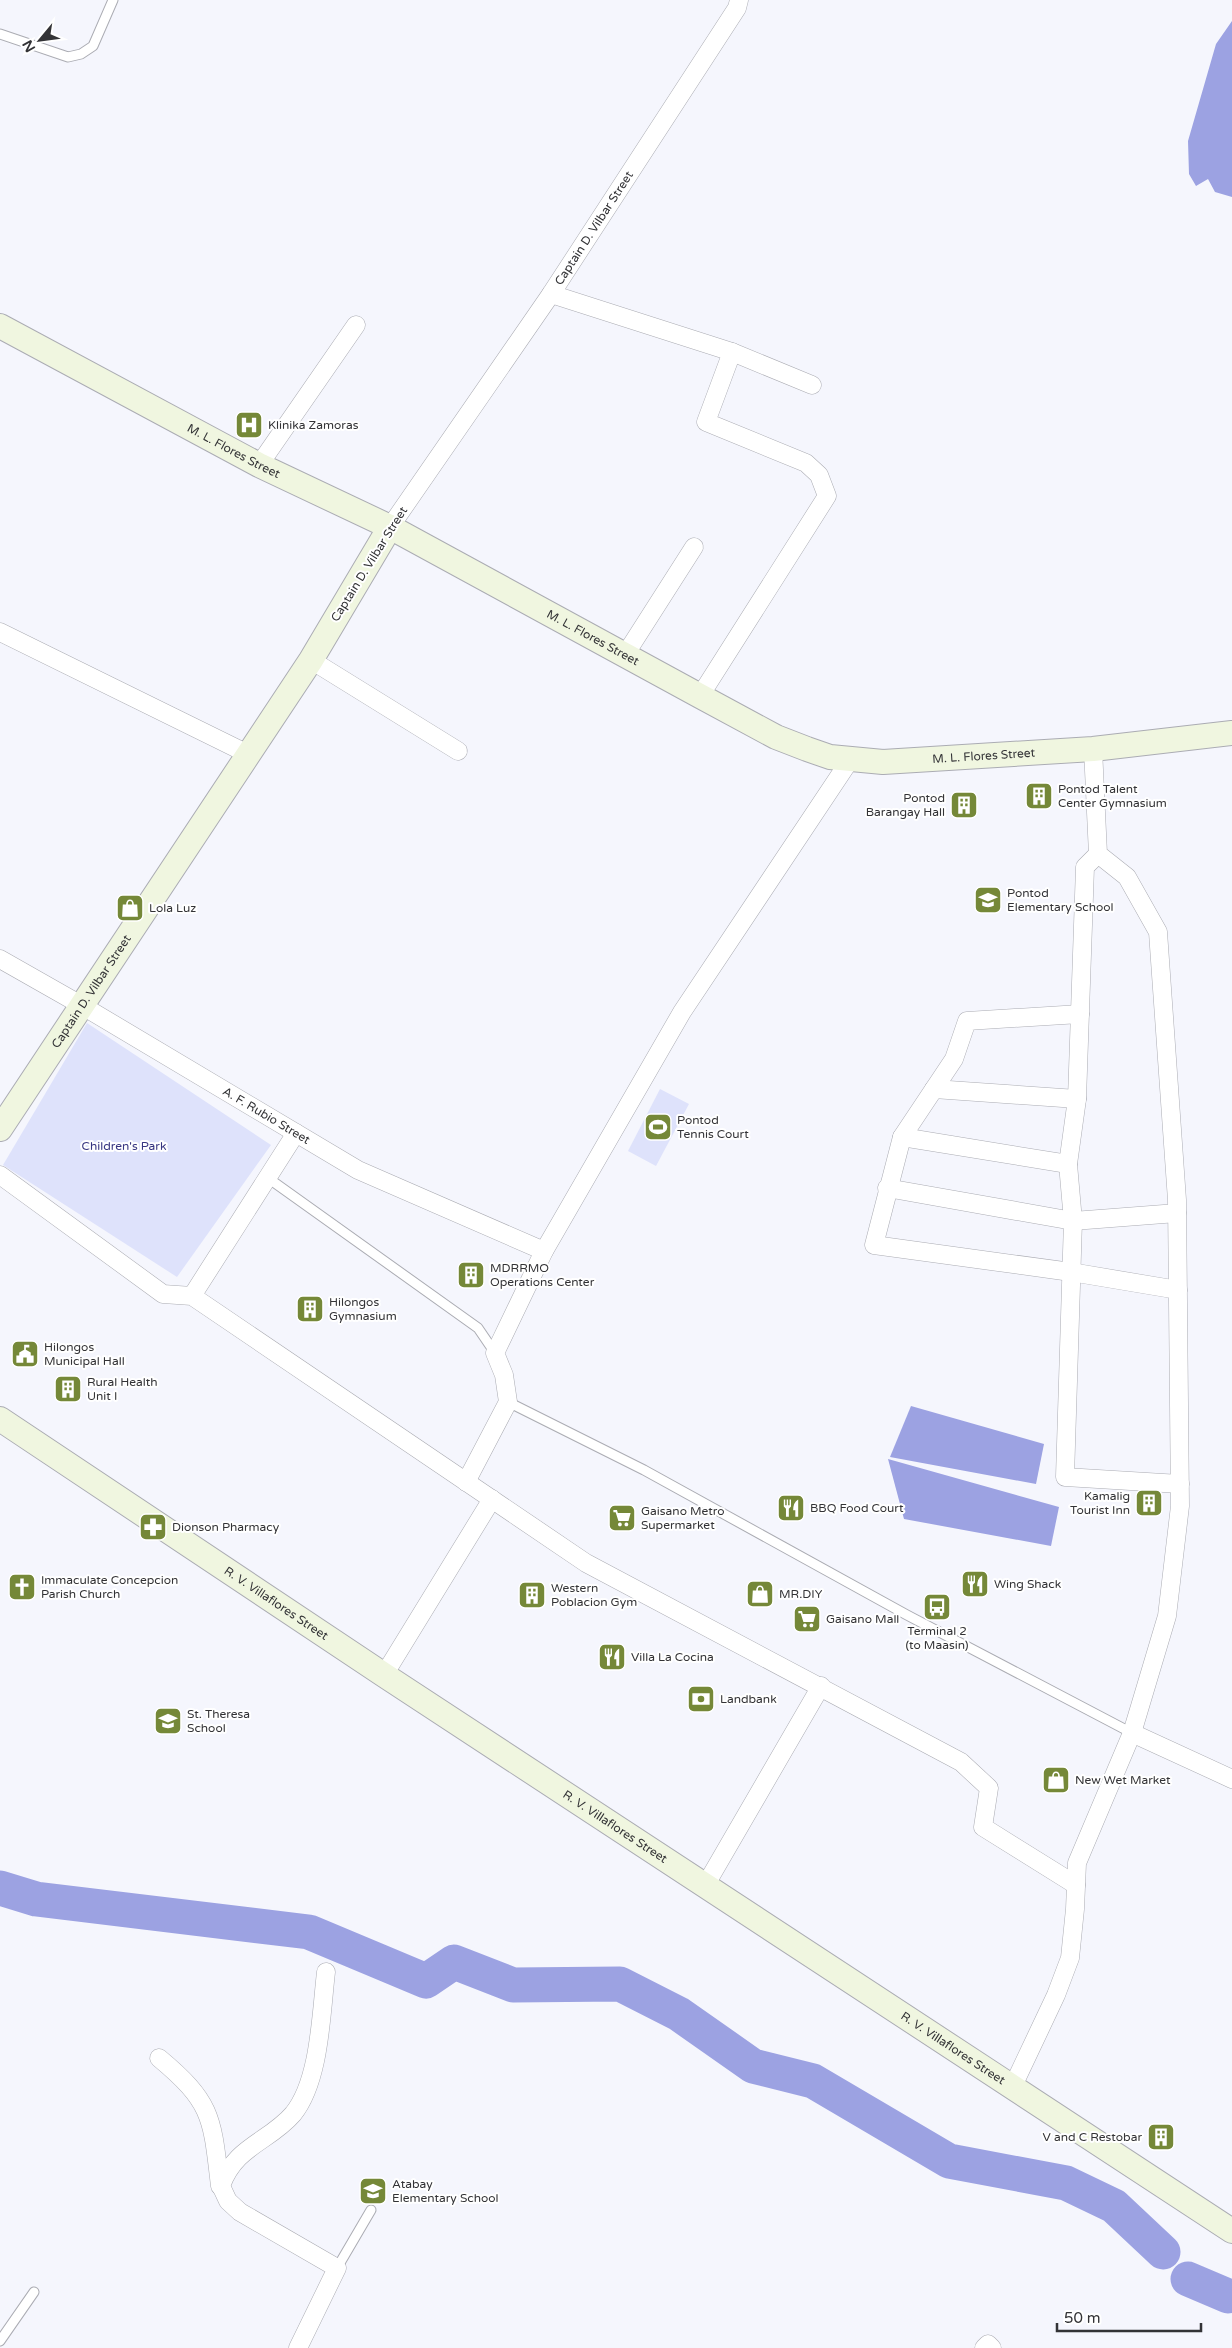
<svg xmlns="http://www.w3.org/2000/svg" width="1232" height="2348" font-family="'Varela Round',sans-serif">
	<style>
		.green { fill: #dee2fb }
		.water { fill: #9ca2e2 }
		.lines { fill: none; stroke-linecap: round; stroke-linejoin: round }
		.river { stroke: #9ca2e2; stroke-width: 35 }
		.lane-casing { stroke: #abacb3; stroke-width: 11 }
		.street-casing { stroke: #abacb3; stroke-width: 19 }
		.secondary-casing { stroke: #abacb3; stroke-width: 26 }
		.lane { stroke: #fff; stroke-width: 9 }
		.street { stroke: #fff; stroke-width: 18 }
		.secondary { stroke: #f0f6e0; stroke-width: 24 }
		.labels { text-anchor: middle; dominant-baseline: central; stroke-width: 4; stroke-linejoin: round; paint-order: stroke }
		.street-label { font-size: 12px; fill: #333336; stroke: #fff }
		.poi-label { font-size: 12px; fill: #333336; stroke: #fff; text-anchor: start }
		.park-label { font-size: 12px; fill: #373580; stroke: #fff }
	</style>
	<rect width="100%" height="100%" fill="#f5f6fd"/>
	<g class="green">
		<path d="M87 1023 271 1145 177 1277 3 1165Z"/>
		<path d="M660 1089 689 1104 656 1166 628 1151Z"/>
	</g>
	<g class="water">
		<path d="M1232 21V197L1215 192 1208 179 1196 186 1189 174 1188 141 1216 44Z"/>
		<path d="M911 1406 1044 1444 1036 1484 890 1457Z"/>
		<path d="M888 1459 1059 1507 1051 1546 904 1519Z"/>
	</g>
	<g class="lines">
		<g class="river">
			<path d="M0 1888 36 1899 309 1932 426 1981 454 1962 513 1985 620 1984 679 2014 753 2066 813 2081 949 2161 1066 2183 1114 2206 1163 2252"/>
			<path d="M1188 2279 1228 2296"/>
		</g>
		<g class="lane-casing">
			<g id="lane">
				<path d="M0 34 68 57 81 54 93 46 113 0"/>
				<path d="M268 1178 478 1328 495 1353"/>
				<path d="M508 1402 644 1470 907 1615 1132 1733"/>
				<path d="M337 2268 371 2210"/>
				<path d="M0 2341 34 2292"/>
			</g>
		</g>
		<g class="street-casing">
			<g id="street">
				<path d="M551 294 732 352 812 385"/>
				<path d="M259 465 356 325"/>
				<path id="s1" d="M390 527 551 294 737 8 739 0"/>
				<path d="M0 632 248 754"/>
				<path d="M625 655 694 547"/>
				<path d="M311 660 458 751"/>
				<path d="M700 696 827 496 819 475 806 463 706 422 732 352"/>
				<path d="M1098 854 1085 867 1077 1099 1068 1164 1073 1221 1065 1477 1180 1484"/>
				<path id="s2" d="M0 959 81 1005 358 1170 544 1251"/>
				<path d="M1080 1014 967 1021 954 1059 902 1137 874 1245 1071 1272 1178 1290"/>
				<path d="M934 1089 1077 1099"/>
				<path d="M902 1137 1068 1164"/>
				<path d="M0 1175 163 1294 192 1296 586 1563 961 1762 989 1788 983 1827 1076 1885"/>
				<path d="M887 1188 1073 1221 1177 1213"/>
				<path d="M192 1296 296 1133"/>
				<path d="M466 1482 508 1402 504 1375 495 1353 544 1251 682 1012 850 760"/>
				<path d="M384 1675 492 1499"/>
				<path d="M1132 1733 1232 1779"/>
				<path d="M705 1886 821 1686"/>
				<path d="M159 2058C213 2103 212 2118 220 2186"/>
				<path d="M1013 2086 1056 1995 1070 1958 1075 1909 1077 1863 1132 1733 1167 1616 1180 1506 1177 1200 1158 932 1127 877 1098 854 1093 749"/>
				<path d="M298 2348 337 2268 240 2212 228 2201 221 2186C235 2146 269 2142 293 2114 320 2081 321 2014 326 1972"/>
				<path d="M984 2348 988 2344 992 2348"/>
			</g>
		</g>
		<g class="secondary-casing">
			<g id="secondary">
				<path id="s3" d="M0 326 259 465 390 527 700 696 776 737 807 749 830 757 883 762 1093 749 1232 733"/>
				<path id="s4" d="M0 1129 311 660 390 527"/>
				<path id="s5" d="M0 1419 384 1675 1232 2231"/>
			</g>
		</g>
		<use href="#lane" class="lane"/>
		<use href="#street" class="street"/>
		<use href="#secondary" class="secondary"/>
	</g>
	<defs>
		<g id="hospital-square" transform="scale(1.4375)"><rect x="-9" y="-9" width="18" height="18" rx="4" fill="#758838" stroke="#fff"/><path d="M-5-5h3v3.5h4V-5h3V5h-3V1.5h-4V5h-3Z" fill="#fff"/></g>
		<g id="building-square" transform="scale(1.4375)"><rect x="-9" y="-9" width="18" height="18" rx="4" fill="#758838" stroke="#fff"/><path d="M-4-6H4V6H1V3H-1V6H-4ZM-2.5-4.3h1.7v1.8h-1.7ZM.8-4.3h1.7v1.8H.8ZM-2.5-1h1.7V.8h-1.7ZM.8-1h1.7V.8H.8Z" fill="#fff"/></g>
		<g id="school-square" transform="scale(1.4375)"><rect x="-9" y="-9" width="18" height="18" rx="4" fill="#758838" stroke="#fff"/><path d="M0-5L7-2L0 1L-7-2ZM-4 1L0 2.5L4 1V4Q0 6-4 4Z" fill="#fff"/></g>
		<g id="shop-square" transform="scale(1.4375)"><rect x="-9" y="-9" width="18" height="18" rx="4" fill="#758838" stroke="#fff"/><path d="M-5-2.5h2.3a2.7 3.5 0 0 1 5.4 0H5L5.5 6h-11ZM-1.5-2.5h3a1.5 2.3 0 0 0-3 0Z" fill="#fff"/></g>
		<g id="stadium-square" transform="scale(1.4375)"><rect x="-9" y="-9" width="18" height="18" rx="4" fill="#758838" stroke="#fff"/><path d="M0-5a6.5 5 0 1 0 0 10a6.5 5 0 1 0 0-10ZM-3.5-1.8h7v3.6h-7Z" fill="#fff"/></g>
		<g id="civic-square" transform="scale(1.4375)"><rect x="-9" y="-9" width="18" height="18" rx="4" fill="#758838" stroke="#fff"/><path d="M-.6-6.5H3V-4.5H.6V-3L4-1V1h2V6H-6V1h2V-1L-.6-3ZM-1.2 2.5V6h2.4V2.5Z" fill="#fff"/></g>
		<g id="restaurant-square" transform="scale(1.4375)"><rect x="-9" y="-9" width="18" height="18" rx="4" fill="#758838" stroke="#fff"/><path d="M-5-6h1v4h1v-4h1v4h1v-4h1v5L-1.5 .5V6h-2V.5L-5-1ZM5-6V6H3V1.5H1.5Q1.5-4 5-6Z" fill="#fff"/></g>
		<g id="supermarket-square" transform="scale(1.4375)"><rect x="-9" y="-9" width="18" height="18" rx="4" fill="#758838" stroke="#fff"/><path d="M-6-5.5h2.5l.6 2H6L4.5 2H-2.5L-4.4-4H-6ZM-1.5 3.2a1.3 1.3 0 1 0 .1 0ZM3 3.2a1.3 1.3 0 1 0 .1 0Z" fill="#fff"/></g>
		<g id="pharmacy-square" transform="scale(1.4375)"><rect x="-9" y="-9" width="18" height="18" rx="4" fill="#758838" stroke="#fff"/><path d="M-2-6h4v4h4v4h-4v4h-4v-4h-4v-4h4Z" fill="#fff"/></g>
		<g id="church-square" transform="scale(1.4375)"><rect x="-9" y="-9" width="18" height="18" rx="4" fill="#758838" stroke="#fff"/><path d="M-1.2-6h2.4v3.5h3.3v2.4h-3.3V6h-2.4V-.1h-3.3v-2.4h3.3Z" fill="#fff"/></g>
		<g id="bus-square" transform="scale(1.4375)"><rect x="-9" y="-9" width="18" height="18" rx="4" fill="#758838" stroke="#fff"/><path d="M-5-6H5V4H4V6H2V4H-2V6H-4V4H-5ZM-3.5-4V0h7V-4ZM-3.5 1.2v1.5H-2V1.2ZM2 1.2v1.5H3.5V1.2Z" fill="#fff"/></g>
		<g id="bank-square" transform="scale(1.4375)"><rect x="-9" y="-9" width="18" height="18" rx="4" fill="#758838" stroke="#fff"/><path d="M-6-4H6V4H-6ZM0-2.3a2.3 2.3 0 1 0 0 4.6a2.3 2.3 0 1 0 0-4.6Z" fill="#fff"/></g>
	</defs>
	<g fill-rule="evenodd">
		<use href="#hospital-square" x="249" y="425"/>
		<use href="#building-square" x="1039" y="796"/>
		<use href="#building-square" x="964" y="805"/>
		<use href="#school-square" x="988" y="900"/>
		<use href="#shop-square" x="130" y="908"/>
		<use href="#stadium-square" x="658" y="1127"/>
		<use href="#building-square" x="471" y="1275"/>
		<use href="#building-square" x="310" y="1309"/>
		<use href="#civic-square" x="25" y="1354"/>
		<use href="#building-square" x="68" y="1389"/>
		<use href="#building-square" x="1149" y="1503"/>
		<use href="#restaurant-square" x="791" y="1508"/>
		<use href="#supermarket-square" x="622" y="1518"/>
		<use href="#pharmacy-square" x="153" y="1527"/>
		<use href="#restaurant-square" x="975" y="1584"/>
		<use href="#church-square" x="22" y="1587"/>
		<use href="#shop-square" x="760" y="1594"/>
		<use href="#building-square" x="532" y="1595"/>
		<use href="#bus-square" x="937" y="1607"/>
		<use href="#supermarket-square" x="807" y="1619"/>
		<use href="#restaurant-square" x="612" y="1657"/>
		<use href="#bank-square" x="701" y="1699"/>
		<use href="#school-square" x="168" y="1721"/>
		<use href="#shop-square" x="1056" y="1780"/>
		<use href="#building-square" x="1161" y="2137"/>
		<use href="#school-square" x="373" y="2191"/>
	</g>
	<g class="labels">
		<g class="street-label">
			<text stroke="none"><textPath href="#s1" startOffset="362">Captain D. Vilbar Street</textPath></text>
			<text stroke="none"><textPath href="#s3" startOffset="265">M. L. Flores Street</textPath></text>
			<text transform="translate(369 564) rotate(-58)">Captain D. Vilbar Street</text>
			<text stroke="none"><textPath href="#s3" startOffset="670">M. L. Flores Street</textPath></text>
			<text stroke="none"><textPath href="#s3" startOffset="1090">M. L. Flores Street</textPath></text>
			<text stroke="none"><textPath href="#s4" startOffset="165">Captain D. Vilbar Street</textPath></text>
			<text stroke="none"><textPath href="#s2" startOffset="309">A. F. Rubio Street</textPath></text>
			<text stroke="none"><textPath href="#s5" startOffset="332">R. V. Villaflores Street</textPath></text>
			<text stroke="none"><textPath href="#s5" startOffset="738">R. V. Villaflores Street</textPath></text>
			<text stroke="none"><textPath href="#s5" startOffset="1142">R. V. Villaflores Street</textPath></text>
		</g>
		<g class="poi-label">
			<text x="268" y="425">Klinika Zamoras</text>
			<text x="1058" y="789">Pontod Talent<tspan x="1058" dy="14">Center Gymnasium</tspan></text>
			<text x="945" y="798" text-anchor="end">Pontod<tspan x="945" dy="14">Barangay Hall</tspan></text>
			<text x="1007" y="893">Pontod<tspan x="1007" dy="14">Elementary School</tspan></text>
			<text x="149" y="908">Lola Luz</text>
			<text x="677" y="1120">Pontod<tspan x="677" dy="14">Tennis Court</tspan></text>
			<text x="490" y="1268">MDRRMO<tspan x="490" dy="14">Operations Center</tspan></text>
			<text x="329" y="1302">Hilongos<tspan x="329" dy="14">Gymnasium</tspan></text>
			<text x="44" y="1347">Hilongos<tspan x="44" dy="14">Municipal Hall</tspan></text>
			<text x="87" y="1382">Rural Health<tspan x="87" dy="14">Unit I</tspan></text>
			<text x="1130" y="1496" text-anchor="end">Kamalig<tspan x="1130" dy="14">Tourist Inn</tspan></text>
			<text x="810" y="1508">BBQ Food Court</text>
			<text x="641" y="1511">Gaisano Metro<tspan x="641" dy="14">Supermarket</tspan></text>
			<text x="172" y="1527">Dionson Pharmacy</text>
			<text x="41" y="1580">Immaculate Concepcion<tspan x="41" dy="14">Parish Church</tspan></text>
			<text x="994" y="1584">Wing Shack</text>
			<text x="551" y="1588">Western<tspan x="551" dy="14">Poblacion Gym</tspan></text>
			<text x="779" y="1594">MR.DIY</text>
			<text x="826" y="1619">Gaisano Mall</text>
			<text x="937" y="1631" text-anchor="middle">Terminal 2<tspan x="937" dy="14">(to Maasin)</tspan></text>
			<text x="631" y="1657">Villa La Cocina</text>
			<text x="720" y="1699">Landbank</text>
			<text x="187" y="1714">St. Theresa<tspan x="187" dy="14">School</tspan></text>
			<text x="1075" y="1780">New Wet Market</text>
			<text x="1142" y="2137" text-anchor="end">V and C Restobar</text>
			<text x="392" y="2184">Atabay<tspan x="392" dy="14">Elementary School</tspan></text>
		</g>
		<g class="park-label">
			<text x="124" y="1146">Children's Park</text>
		</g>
	</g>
	<g transform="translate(40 40) rotate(241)" stroke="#ffffff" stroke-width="4" paint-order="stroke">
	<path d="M0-4L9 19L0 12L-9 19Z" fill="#333336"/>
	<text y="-8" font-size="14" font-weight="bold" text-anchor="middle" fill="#333336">N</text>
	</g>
	<path d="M1057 2323v8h144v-8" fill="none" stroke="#333336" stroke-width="2.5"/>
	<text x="1064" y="2323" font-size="15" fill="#333336" stroke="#ffffff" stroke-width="4" paint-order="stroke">50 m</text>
</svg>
